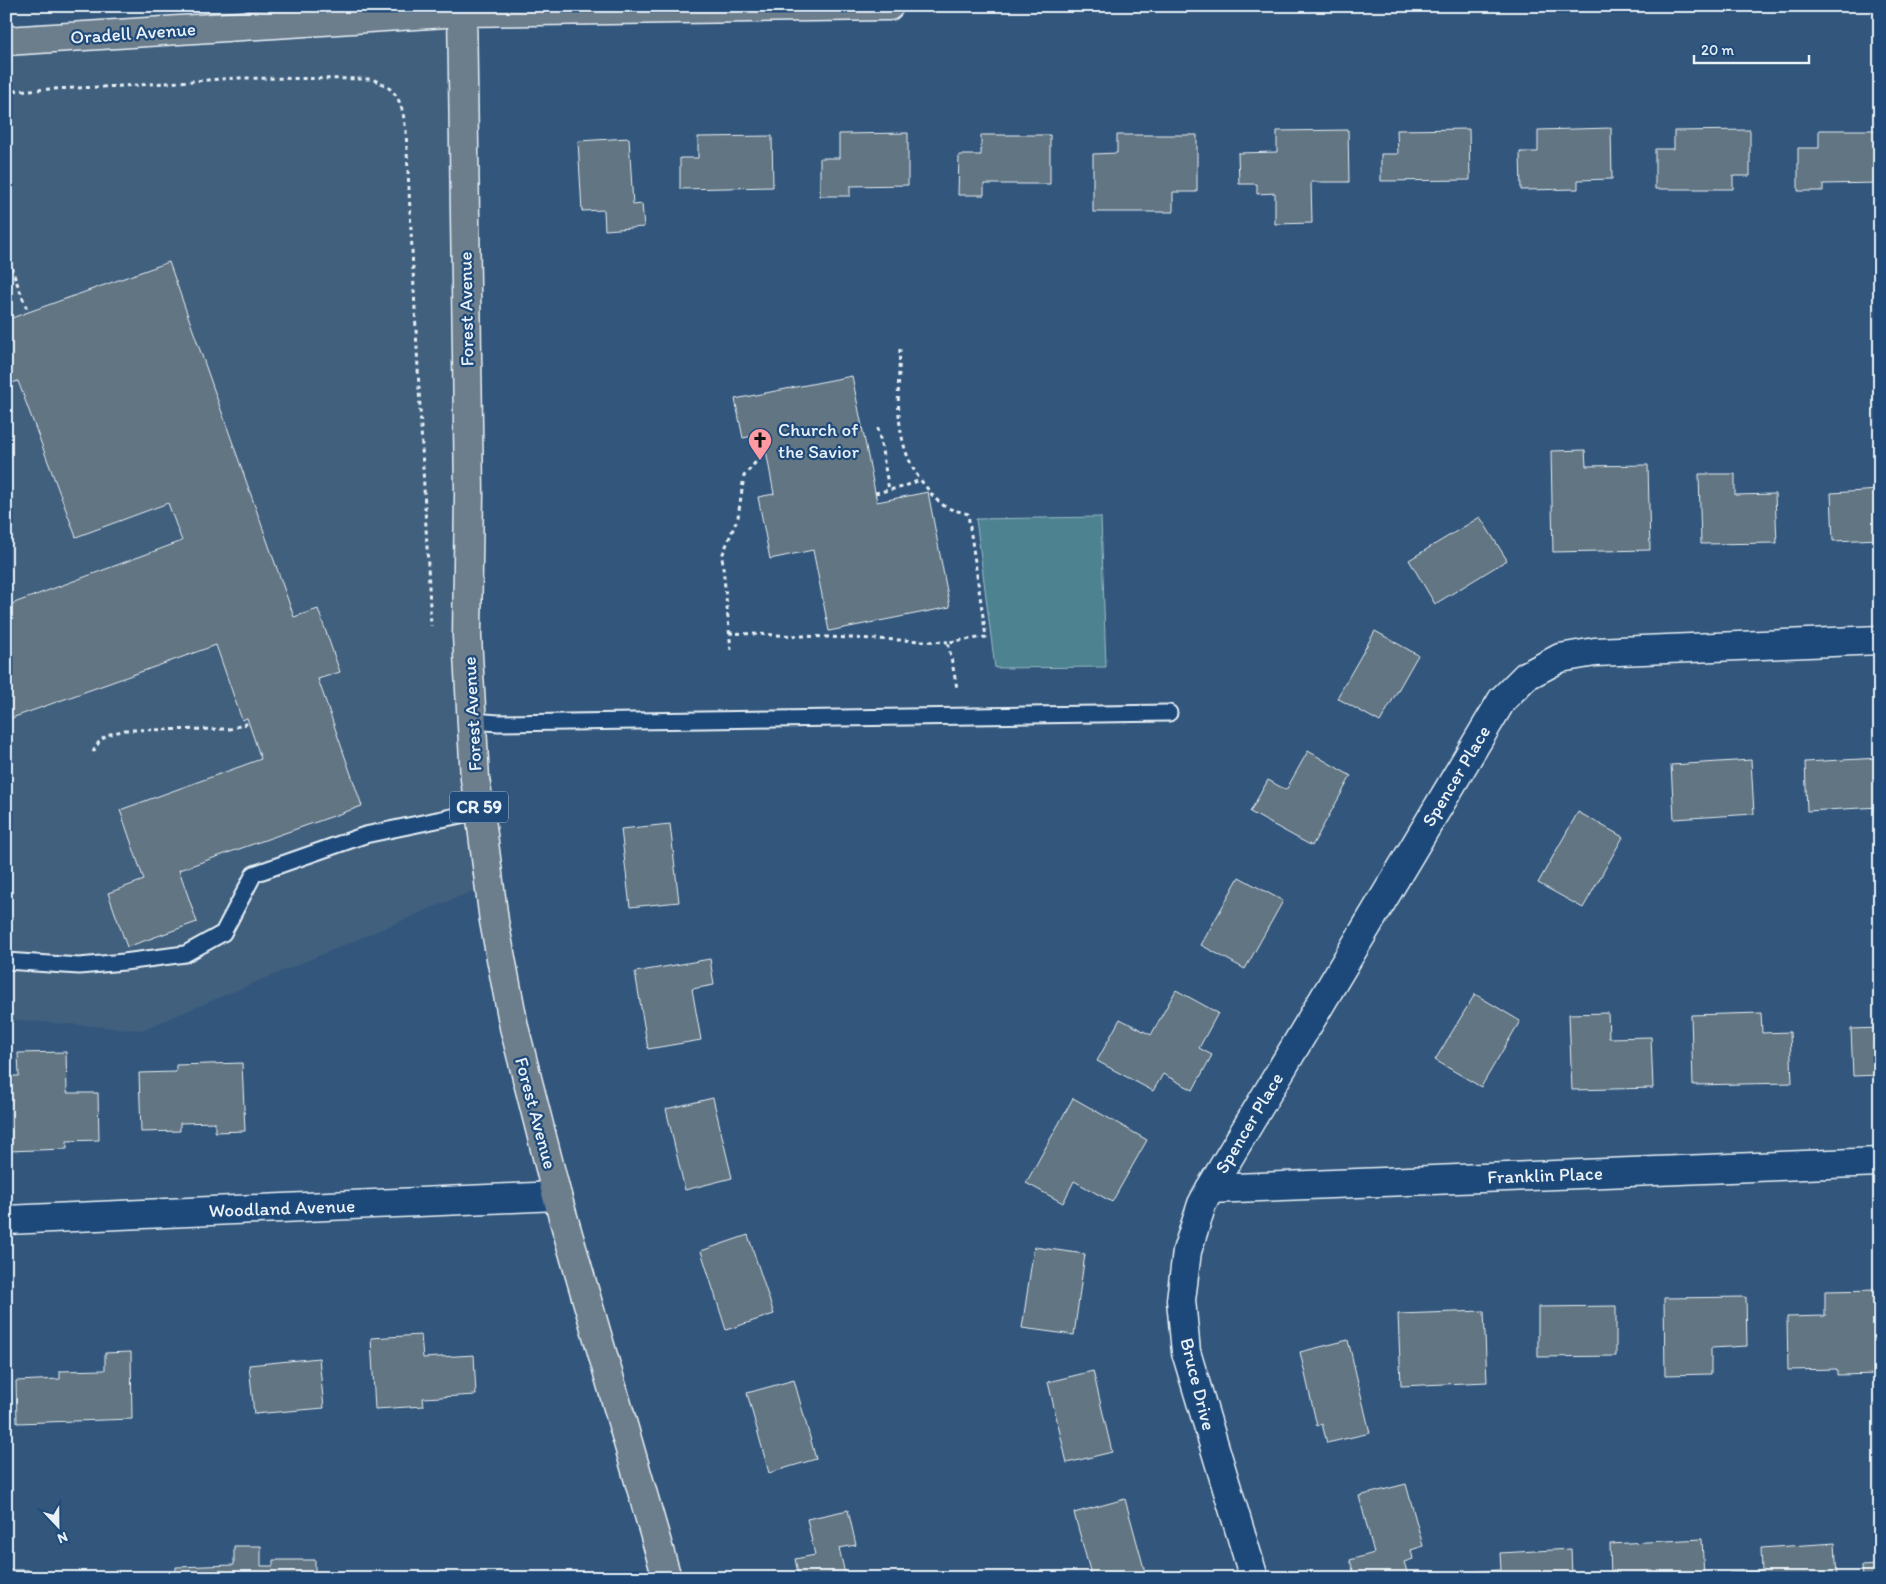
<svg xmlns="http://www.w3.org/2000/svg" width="1886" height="1584" font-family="Itim,sans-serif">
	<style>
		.built { fill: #41607e }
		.green { fill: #4d8290; stroke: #9abac4 }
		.building { fill: #627482; stroke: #e8f1f8 }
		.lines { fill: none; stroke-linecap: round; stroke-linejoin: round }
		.lane-casing { stroke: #e8f1f8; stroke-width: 19 }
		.street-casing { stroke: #e8f1f8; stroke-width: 31 }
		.primary-casing { stroke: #e8f1f8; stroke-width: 31 }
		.path { stroke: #e8f1f8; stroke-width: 3; stroke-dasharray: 4 4; stroke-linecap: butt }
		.lane { stroke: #1f4a7a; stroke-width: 15 }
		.street { stroke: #1f4a7a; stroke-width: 28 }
		.primary { stroke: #6c7d8c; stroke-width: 28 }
		.labels { text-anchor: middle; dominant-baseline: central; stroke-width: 4.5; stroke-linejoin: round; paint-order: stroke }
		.shield { fill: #1f4a7a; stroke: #acbfd2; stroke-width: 1 }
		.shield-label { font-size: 18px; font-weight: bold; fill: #e8f1f8 }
		.street-label { font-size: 19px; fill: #e8f1f8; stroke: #1f4a7a }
		.poi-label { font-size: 19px; fill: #e8f1f8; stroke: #1f4a7a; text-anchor: start }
	</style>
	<rect width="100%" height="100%" fill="#33577c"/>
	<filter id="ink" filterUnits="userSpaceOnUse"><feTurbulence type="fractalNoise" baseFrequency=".02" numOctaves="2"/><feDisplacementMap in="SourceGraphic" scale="10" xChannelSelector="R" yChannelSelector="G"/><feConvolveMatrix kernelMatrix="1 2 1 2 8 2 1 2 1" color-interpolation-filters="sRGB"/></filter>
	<g filter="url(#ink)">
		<path class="built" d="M462 12 472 715 489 884 142 1030 6 1019V41Z"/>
		<path class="green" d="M1101 517 1106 667 995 668 976 519Z"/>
		<g class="building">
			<path d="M1611 128 1612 179 1578 180V189L1521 190 1520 152H1538V130Z"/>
			<path d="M1469 129 1470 180 1381 181V154H1398L1397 130Z"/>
			<path d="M1348 130 1349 182H1311L1312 223 1275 224V193L1257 194V184H1239L1238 153 1277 152V131Z"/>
			<path d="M1750 130V176H1733V189H1655V149H1674V131Z"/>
			<path d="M1819 130H1880V183L1823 184V191H1798V148H1819Z"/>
			<path d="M908 133V185L850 186V196H820V158H839V134Z"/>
			<path d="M981 135H1050V184H984V195H958L959 155H981Z"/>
			<path d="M1117 135H1197V192H1173V212H1093V154L1117 153Z"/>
			<path d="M772 136 773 187 680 189V158H698V137Z"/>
			<path d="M629 138 633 205 642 204 644 227 605 230 604 210 582 211 578 141Z"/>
			<path d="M169 262 294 617 318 609 340 672 318 679 362 806 179 870 197 922 127 947 108 893 144 880 120 810 261 759 247 718 242 720 216 645 6 720V606L182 541 168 503 76 537 18 381 6 385V320Z"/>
			<path d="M852 376 877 502 928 492 950 607 829 631 813 550 770 559 758 497 774 494 763 434 743 438 735 399Z"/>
			<path d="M1585 450 1586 466 1648 465 1650 550 1553 552 1551 451Z"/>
			<path d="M1699 474H1735V495L1775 494 1777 543 1701 544Z"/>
			<path d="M1880 490V539L1833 541 1831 493Z"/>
			<path d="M1480 517 1507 560 1435 604 1409 560Z"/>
			<path d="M1375 631 1418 655 1380 722 1337 698Z"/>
			<path d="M1308 751 1351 776 1312 846 1250 812 1268 780 1286 790Z"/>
			<path d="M1880 758V807L1807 811 1805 762Z"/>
			<path d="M1751 760 1754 814 1674 819 1671 765Z"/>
			<path d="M1578 812 1623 837 1583 908 1538 883Z"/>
			<path d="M670 824 679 902 630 907 621 829Z"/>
			<path d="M1239 877 1283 901 1245 969 1201 945Z"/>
			<path d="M710 959 714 985 692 989 701 1040 648 1049 635 972Z"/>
			<path d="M1176 990 1218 1013 1199 1048 1212 1055 1193 1090 1163 1074 1153 1091 1097 1061 1120 1019 1151 1035Z"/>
			<path d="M1475 994 1520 1021 1481 1087 1435 1060Z"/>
			<path d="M1608 1013 1609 1038 1651 1037 1653 1088 1572 1090 1569 1014Z"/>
			<path d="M1761 1013 1762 1033 1790 1032 1792 1083 1693 1085 1691 1015Z"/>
			<path d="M1880 1028V1075L1853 1076 1851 1029Z"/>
			<path d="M66 1052 67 1093H98L99 1140 67 1141V1149L6 1151V1076H19L18 1053Z"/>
			<path d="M242 1063 245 1131 215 1132V1122L180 1123V1131L141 1132 139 1073 176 1072V1065Z"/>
			<path d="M713 1098 732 1178 685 1190 666 1109Z"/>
			<path d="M1073 1098 1147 1140 1112 1202 1074 1181 1063 1203 1026 1183Z"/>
			<path d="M748 1235 774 1314 726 1330 701 1251Z"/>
			<path d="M1034 1247 1085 1254 1074 1335 1022 1328Z"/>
			<path d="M1880 1290V1374L1837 1375V1369L1788 1370 1787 1317 1825 1316V1291Z"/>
			<path d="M1746 1297 1747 1346 1711 1348V1374L1665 1375 1664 1298Z"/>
			<path d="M1616 1306V1356L1538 1357V1307Z"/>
			<path d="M1484 1311 1487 1382 1401 1386 1398 1314Z"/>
			<path d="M421 1335 423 1358 474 1355 476 1395 423 1398 424 1406 375 1409 371 1338Z"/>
			<path d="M1348 1340 1370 1433 1327 1443 1322 1424 1317 1426 1300 1352Z"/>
			<path d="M131 1352 132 1419 17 1423 16 1381 60 1379V1371L105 1370V1353Z"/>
			<path d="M319 1358 324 1408 254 1414 249 1365Z"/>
			<path d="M1093 1371 1112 1452 1067 1463 1048 1382Z"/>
			<path d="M794 1380 816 1459 769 1473 747 1393Z"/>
			<path d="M1406 1484 1423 1546 1411 1550 1413 1559 1404 1562 1409 1578H1355L1350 1560 1374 1553 1359 1496Z"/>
			<path d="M1125 1499 1145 1572 1130 1576V1578H1092L1074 1513Z"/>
			<path d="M848 1510 856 1545 839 1548 846 1578H799L795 1559 815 1555 807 1519Z"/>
			<path d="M1702 1539 1704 1578H1611L1610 1544Z"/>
			<path d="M1835 1543 1837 1578H1729V1573L1762 1571 1761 1548Z"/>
			<path d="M234 1546H261V1566H273V1560H315V1578H176V1567L234 1565Z"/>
			<path d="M1571 1549 1572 1578H1464V1572L1501 1570 1500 1553Z"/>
			<path d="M1880 1565V1578H1863L1862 1566Z"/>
			<rect x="6" y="1570" width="22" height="8"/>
		</g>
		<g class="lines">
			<g class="lane-casing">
				<g id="lane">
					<path d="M472 721 499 723 1169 713"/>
					<path d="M6 961 79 966 124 962 185 954 223 933 254 874 365 835 480 811"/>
				</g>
			</g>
			<g class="street-casing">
				<g id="street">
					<path d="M1210 1189 1880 1162"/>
					<path d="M6 1220 557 1196"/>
					<path d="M1254 1578 1186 1352 1181 1300 1187 1251 1202 1204 1210 1189 1502 700 1526 676 1560 658 1595 652 1880 640"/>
				</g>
			</g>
			<g class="primary-casing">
				<g id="primary">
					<path d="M462 6 469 493 467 636 475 779 480 811 494 921 514 1027 557 1196 667 1578"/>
					<path d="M6 41 462 12 889 6"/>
				</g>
			</g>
			<g class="path">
				<path d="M6 91 123 86 236 78 371 79C399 88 402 104 406 131L431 626"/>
				<path d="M11 267 28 312"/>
				<path d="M900 349C898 397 892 449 927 488 931 494 937 501 943 505 949 510 960 511 968 514L986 637 948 642 957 688"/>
				<path d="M878 428 889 490"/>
				<path d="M875 493 903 487 920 480"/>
				<path d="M729 633 948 642"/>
				<path d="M731 650 722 556 738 517 744 476 766 450"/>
				<path d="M93 752 99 742 107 735 125 730 230 729 249 723"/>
			</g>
			<use href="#lane" class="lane"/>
			<use href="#street" class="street"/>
			<use href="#primary" class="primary"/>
		</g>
	</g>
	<defs>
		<g id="church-pin" transform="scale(1.25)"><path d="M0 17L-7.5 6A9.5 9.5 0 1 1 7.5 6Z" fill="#ff9aa2" stroke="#1f4a7a"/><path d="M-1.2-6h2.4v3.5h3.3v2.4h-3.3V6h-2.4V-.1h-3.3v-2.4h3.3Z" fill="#111"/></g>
	</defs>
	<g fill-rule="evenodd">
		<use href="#church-pin" x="760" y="440"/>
	</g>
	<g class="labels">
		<rect class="shield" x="450" y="791.5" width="58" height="31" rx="4"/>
		<g class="shield-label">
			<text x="479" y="807">CR 59</text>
		</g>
		<g class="street-label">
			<text transform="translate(133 33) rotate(-4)">Oradell Avenue</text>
			<text transform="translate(466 309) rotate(-91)">Forest Avenue</text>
			<text transform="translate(472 714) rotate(-93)">Forest Avenue</text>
			<text transform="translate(1456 776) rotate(-59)">Spencer Place</text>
			<text transform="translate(536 1113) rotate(75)">Forest Avenue</text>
			<text transform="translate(1249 1123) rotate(-59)">Spencer Place</text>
			<text transform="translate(1545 1175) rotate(-2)">Franklin Place</text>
			<text transform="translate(282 1208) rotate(-2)">Woodland Avenue</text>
			<text transform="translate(1198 1384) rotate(76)">Bruce Drive</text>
		</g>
		<g class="poi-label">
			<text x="778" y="429">Church of<tspan x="778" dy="22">the Savior</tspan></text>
		</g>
	</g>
	<rect width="1886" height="1584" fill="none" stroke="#1f4a7a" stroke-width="25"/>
	<rect x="12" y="12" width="1861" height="1559" fill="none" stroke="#e8f1f8" stroke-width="2" filter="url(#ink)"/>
	<g transform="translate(58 1526) rotate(158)" stroke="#1f4a7a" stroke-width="4" paint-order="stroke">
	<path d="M0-4L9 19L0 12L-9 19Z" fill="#e8f1f8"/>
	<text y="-8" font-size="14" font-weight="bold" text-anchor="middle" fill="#e8f1f8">N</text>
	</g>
	<path d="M1694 55v8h115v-8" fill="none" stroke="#e8f1f8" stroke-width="2.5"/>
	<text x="1701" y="55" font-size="15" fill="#e8f1f8" stroke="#1f4a7a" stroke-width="4" paint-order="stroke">20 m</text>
</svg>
